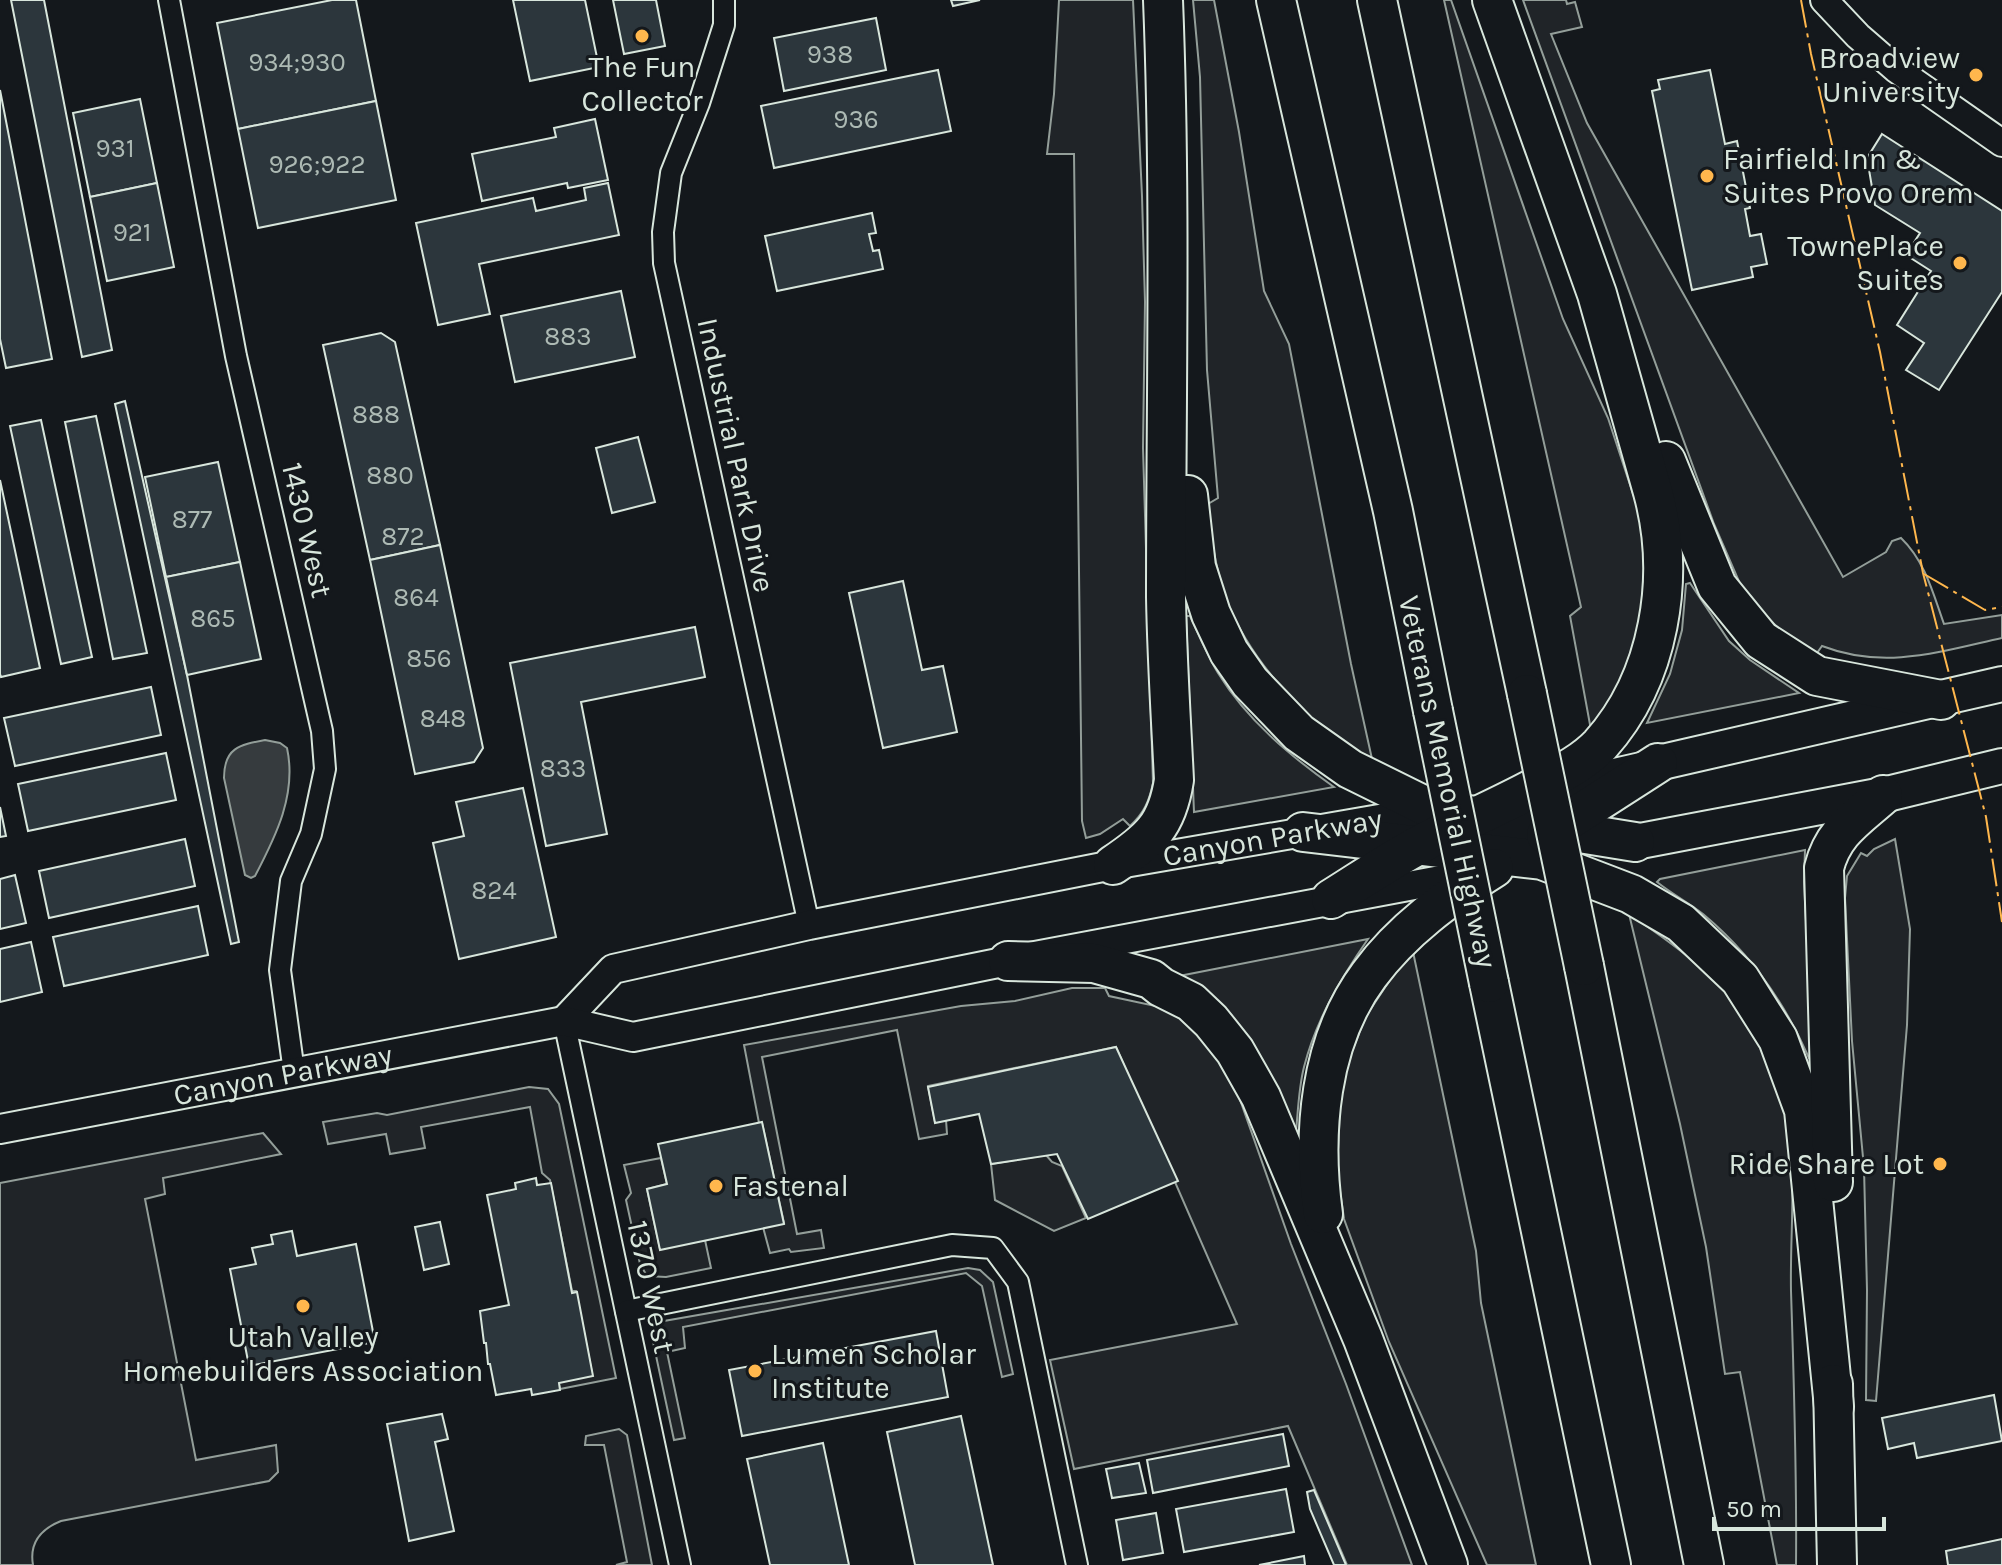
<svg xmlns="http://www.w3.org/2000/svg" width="2002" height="1565" font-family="Karla,sans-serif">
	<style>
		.green { fill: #202428; stroke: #939e99; stroke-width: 2 }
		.water { fill: #363b3e; stroke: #939e99; stroke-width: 2 }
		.building { fill: #2c363c; stroke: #d8e6dc; stroke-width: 2 }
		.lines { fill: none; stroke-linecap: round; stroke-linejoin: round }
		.minor-casing { stroke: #d8e6dc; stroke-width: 24 }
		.tertiary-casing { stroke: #d8e6dc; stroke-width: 30 }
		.secondary-casing { stroke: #d8e6dc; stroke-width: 32 }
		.trunk-casing { stroke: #d8e6dc; stroke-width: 38 }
		.motorway-casing { stroke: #d8e6dc; stroke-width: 42 }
		.minor { stroke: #14181c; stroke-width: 20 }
		.tertiary { stroke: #14181c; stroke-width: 26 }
		.secondary { stroke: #14181c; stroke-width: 28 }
		.trunk { stroke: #14181c; stroke-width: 34 }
		.motorway { stroke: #14181c; stroke-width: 38 }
		.motorway-bridge-casing { stroke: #d8e6dc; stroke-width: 42; stroke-linecap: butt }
		.motorway-bridge { stroke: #14181c; stroke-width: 38 }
		.power { stroke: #ffb74d; stroke-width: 2; stroke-dasharray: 28 6 4 6; stroke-linecap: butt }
		.poi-dot { fill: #ffb74d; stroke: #14181c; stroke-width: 3 }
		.labels { text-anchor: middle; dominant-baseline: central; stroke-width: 6; stroke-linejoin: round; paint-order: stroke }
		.number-label { font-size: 26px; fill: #adbab4 }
		.poi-label { font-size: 30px; fill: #d8e6dc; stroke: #14181c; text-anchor: end }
		.street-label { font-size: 30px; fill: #d8e6dc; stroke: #14181c }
	</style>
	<rect width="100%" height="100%" fill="#14181c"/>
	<g class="green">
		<path d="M1059 0H1133L1142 196 1145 302 1143 448 1153 783C1149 802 1144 813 1130 826L1123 819 1100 834 1086 838 1082 821 1074 154H1047L1054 94Z"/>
		<path d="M1193 0H1214L1239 132 1264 291 1289 344 1351 664 1374 768C1353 752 1330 737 1310 720 1299 711 1291 698 1282 688 1230 628 1214 582 1208 504L1218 498 1207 370 1200 77Z"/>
		<path d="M1444 0H1451L1563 319 1608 418 1639 512 1649 574 1640 625 1629 661 1612 700 1591 730 1570 616 1581 607Z"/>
		<path d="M1523 0H1566L1567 4 1575 2 1582 27 1551 34 1587 123 1843 577 1886 552 1892 541 1901 538C1925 561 1933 593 1944 624L2002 615V638C1939 652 1884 670 1822 646L1817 653 1785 635 1744 593 1714 524Z"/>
		<path d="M1690 583 1729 641 1750 660 1799 693 1647 723 1670 674 1682 630 1686 584Z"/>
		<path d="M1186 616H1190C1199 635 1207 655 1218 673 1247 720 1289 755 1334 787L1194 812Z"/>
		<path d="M1895 839 1910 929 1907 1025 1876 1401 1866 1400 1867 1290 1864 1168 1852 1041 1845 898 1847 876 1861 853 1867 856 1874 849Z"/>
		<path d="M1805 850 1804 882 1813 1058H1809C1784 1001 1751 954 1703 914 1689 903 1672 894 1657 882L1660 879Z"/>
		<path d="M1629 914C1678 947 1732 985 1759 1040 1773 1067 1789 1114 1791 1144 1795 1193 1790 1242 1791 1291 1794 1382 1797 1473 1796 1565H1777L1740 1372 1725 1374 1706 1247 1680 1124Z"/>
		<path d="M1368 939C1341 978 1316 1020 1304 1067 1298 1090 1298 1117 1295 1141L1164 979Z"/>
		<path d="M1412 947 1476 1251 1481 1303 1536 1565H1487L1389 1342 1344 1219 1337 1170 1341 1089 1351 1054 1366 1016Z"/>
		<path d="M1072 988H1105L1109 996 1155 1006 1158 1002 1174 1010 1212 1044 1238 1094 1291 1244 1346 1384 1412 1565H1347L1288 1426 1074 1469 1050 1360 1237 1324 1116 1047 928 1086 935 1122 946 1120 947 1134 919 1139 897 1030 762 1057 797 1234 821 1230 824 1248 791 1252 789 1249 770 1253 763 1227 784 1223 762 1123H759L744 1045 961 1006 1015 1001Z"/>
		<path d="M529 1087 548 1089 559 1104 616 1378 560 1389 558 1380 592 1373 576 1291H572L550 1180 542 1173 530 1107 421 1127 425 1148 390 1154 386 1134 328 1144 323 1122 377 1113 387 1115Z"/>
		<path d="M263 1133 281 1154 163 1178 165 1194 145 1199 196 1460 276 1445 278 1472 269 1481 61 1521C41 1529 29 1542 33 1565H0V1183Z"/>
		<path d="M1046 1155 1052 1162 1062 1166 1086 1218 1054 1231 995 1200 991 1164Z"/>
		<path d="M661 1158 667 1184 647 1189 660 1249 705 1240 711 1268 666 1277 647 1276 640 1264 626 1200 631 1193 624 1165Z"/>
		<path d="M968 1268 980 1270 993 1282 1013 1374 1002 1377 982 1286 966 1273 683 1327 685 1348 667 1352 685 1438 674 1440 652 1337 657 1327 664 1321Z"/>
		<path d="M619 1429 627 1435 652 1565H616L627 1562 604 1445H585L586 1436Z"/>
	</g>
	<path class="water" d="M265 740 280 743 287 748C297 794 276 836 255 876L251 878 245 875 224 778C224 748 239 745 265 740Z"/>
	<g class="building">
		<path d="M11 0H44L112 350 82 357Z"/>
		<path d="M332 0H356L376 101 238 129 217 23Z"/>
		<path d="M513 0H585L599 67 530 81Z"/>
		<path d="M613 0H656L665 46 624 54Z"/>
		<path d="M951 0H980L953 6Z"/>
		<path d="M876 18 886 70 784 91 774 38Z"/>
		<path d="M938 70 951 131 774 168 761 106Z"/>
		<path d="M1710 70 1725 144 1737 141 1750 208 1745 209 1750 236 1761 234 1767 264 1751 267 1753 277 1692 290 1652 91 1660 89 1658 80Z"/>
		<path d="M0 90 52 359 6 368 0 339Z"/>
		<path d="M140 99 157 183 90 197 73 113Z"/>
		<path d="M376 101 396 200 258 228 238 129Z"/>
		<path d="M595 119 608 180 568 188 567 183 482 201 472 154 556 137 554 128Z"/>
		<path d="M1882 134 2002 211V292L1939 390 1906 370 1924 343 1897 325 1931 271 1906 255 1920 233 1875 205 1867 158Z"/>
		<path d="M157 183 174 267 107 281 90 197Z"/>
		<path d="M608 183 619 235 479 264 490 314 438 325 416 223 533 198 536 211 586 200 584 188Z"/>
		<path d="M872 213 876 233 869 234 873 251 879 250 883 269 777 291 765 236Z"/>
		<path d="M621 291 635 357 515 382 501 316Z"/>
		<path d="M381 333 395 342 440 545 370 560 323 345Z"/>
		<path d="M125 401 187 675 239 942 231 944 115 404Z"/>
		<path d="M96 416 147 653 113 659 65 422Z"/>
		<path d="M41 420 92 657 61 664 10 426Z"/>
		<path d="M638 437 655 502 612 513 596 448Z"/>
		<path d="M218 462 240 562 166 577 145 477Z"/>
		<path d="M0 480 40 668 1 677 0 674Z"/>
		<path d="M440 545 483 748 474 762 415 774 370 560Z"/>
		<path d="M240 562 261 659 187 675 166 577Z"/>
		<path d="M903 581 922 670 943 666 957 732 883 748 849 593Z"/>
		<path d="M695 627 705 677 581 702 607 834 546 846 510 663Z"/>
		<path d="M151 687 161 735 15 766 4 718Z"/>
		<path d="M166 753 176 800 28 831 18 784Z"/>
		<path d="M523 788 556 937 459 959 433 843 464 836 456 802Z"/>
		<path d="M0 807 6 836 0 837Z"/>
		<path d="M185 839 195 886 49 918 39 871Z"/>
		<path d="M15 875 26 923 0 929V879Z"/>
		<path d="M198 906 208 955 64 986 53 937Z"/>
		<path d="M31 942 42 992 0 1002V949Z"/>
		<path d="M1116 1047 1178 1181 1088 1219 1057 1154 991 1164 979 1114 935 1123 928 1087Z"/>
		<path d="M762 1122 784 1224 660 1250 647 1189 667 1184 658 1144Z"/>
		<path d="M536 1178 537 1185 551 1183 572 1293 577 1292 593 1376 559 1383 560 1390 532 1395 531 1389 496 1395 490 1364H488L486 1343H484L480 1311 509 1305 487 1195 516 1189 515 1183Z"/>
		<path d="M440 1222 449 1264 424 1270 415 1227Z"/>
		<path d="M292 1231 297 1256 356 1244 375 1342 249 1366 230 1269 256 1264 252 1248 273 1244 271 1235Z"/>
		<path d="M936 1331 948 1397 742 1436 729 1370Z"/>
		<path d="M1994 1395 2002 1441 1917 1458 1914 1443 1888 1449 1882 1418Z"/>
		<path d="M442 1414 448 1439 435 1442 454 1531 409 1541 387 1424Z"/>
		<path d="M961 1416 993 1565H915L887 1432Z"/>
		<path d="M1283 1434 1289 1466 1153 1493 1147 1460Z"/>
		<path d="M823 1443 849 1565H770L747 1459Z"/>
		<path d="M1139 1463 1146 1493 1112 1498 1106 1469Z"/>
		<path d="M1286 1489 1294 1532 1184 1552 1176 1509Z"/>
		<path d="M1314 1490 1346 1565H1334L1310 1509 1307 1492Z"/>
		<path d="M1156 1513 1163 1553 1123 1560 1116 1520Z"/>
		<path d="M2002 1539V1565H1948L1946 1551Z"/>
		<path d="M1304 1556 1305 1565H1259Z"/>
	</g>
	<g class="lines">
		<g class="minor-casing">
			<g id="minor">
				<path d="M169 0 236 356 322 731 325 769 311 834 291 881 280 970 294 1072"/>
				<path d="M724 0V25L699 103 671 173 663 232 664 263 809 925"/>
				<path d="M564 1021 680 1565"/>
				<path d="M626 1311 952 1245 993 1248 1018 1282 1077 1565"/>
			</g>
		</g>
		<g class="tertiary-casing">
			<path id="tertiary" d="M1824 0 1858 36 1896 69 2002 143"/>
		</g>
		<g class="secondary-casing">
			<g id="secondary">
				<path d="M1553 787 1641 767"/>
				<path id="s1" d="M564 1021 613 969 809 925 1113 865 1437 809"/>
				<path id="s2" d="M0 1129 564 1021 633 1037 1008 961 1478 873"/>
			</g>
		</g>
		<g class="trunk-casing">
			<g id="trunk">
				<path d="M1658 763 2002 684"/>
				<path d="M1635 842 1883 795 2002 766"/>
			</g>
		</g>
		<g class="motorway-casing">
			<g id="motorway">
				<path d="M1276 0 1393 511 1433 711"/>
				<path d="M1377 0 1527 694"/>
				<path d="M1666 461 1717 586 1761 640 1817 676 1941 700"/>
				<path d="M1188 495 1196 567 1211 614 1229 652 1250 682 1299 733 1350 769 1431 809 1635 842"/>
				<path d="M1303 832 1542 860 1631 894 1681 923 1740 979 1778 1039 1804 1110 1834 1407"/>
				<path d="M1546 835 1658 763"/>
				<path d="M1113 865C1150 840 1167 826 1174 780 1171 719 1167 658 1166 597 1166 398 1171 199 1163 0"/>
				<path d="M1331 899C1360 881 1389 861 1419 845 1460 823 1504 805 1545 782 1564 772 1585 761 1600 745 1660 678 1676 577 1653 492L1597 294 1492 0"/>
				<path d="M1008 961 1094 963 1151 979 1161 987 1191 1002 1211 1021 1235 1051 1261 1097 1363 1339 1448 1565"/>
				<path d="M1584 966 1704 1565"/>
				<path d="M1489 983 1611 1565"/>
				<path d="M1833 1182 1824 868C1833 832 1856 819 1883 795"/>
				<path d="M1323 1214C1312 1134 1319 1042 1369 975 1402 930 1448 897 1494 868"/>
				<path d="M1833 1384 1837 1565"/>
			</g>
		</g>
		<use href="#minor" class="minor"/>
		<use href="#tertiary" class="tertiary"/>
		<use href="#secondary" class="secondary"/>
		<use href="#trunk" class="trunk"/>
		<use href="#motorway" class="motorway"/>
		<g class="motorway-bridge-casing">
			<g id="motorway-bridge">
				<path d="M1527 694 1584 966"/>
				<path d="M1433 711 1489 983"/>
			</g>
		</g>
		<use href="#motorway-bridge" class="motorway-bridge"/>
		<g class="power">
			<path d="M1801 0 1811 54 1880 352 1923 573 1986 817 2002 922"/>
			<path d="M1924 574 1985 610 2002 607"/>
		</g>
	</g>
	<g class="poi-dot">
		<circle cx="642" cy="36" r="8"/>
		<circle cx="1976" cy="75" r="8"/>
		<circle cx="1707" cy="176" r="8"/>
		<circle cx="1960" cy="263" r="8"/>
		<circle cx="1940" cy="1164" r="8"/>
		<circle cx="716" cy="1186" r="8"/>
		<circle cx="303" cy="1306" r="8"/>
		<circle cx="755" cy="1371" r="8"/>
	</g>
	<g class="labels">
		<g class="number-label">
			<text x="830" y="54">938</text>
			<text x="297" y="62">934;930</text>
			<text x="856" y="119">936</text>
			<text x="115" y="148">931</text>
			<text x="317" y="164">926;922</text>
			<text x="132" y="232">921</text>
			<text x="568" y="336">883</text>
			<text x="376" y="414">888</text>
			<text x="390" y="475">880</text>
			<text x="192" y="519">877</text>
			<text x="403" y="536">872</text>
			<text x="416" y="597">864</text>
			<text x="213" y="618">865</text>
			<text x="429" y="658">856</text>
			<text x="443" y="718">848</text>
			<text x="563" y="768">833</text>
			<text x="494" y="890">824</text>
		</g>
		<g class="poi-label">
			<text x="1960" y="58">Broadview<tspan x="1960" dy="34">University</tspan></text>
			<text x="642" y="67" text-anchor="middle">The Fun<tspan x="642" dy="34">Collector</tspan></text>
			<text x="1723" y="159" text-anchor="start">Fairfield Inn &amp;<tspan x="1723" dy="34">Suites Provo Orem</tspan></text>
			<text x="1944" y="246">TownePlace<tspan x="1944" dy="34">Suites</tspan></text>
			<text x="1924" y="1164">Ride Share Lot</text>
			<text x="732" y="1186" text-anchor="start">Fastenal</text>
			<text x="303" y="1337" text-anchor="middle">Utah Valley<tspan x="303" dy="34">Homebuilders Association</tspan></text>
			<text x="771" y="1354" text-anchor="start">Lumen Scholar<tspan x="771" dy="34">Institute</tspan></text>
		</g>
		<g class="street-label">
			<text transform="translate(736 455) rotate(78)">Industrial Park Drive</text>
			<text transform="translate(307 530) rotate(77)">1430 West</text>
			<text transform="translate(1448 782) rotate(78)">Veterans Memorial Highway</text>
			<text stroke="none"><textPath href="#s1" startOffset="744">Canyon Parkway</textPath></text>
			<text stroke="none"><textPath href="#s2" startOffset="288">Canyon Parkway</textPath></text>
			<text transform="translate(651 1287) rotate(78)">1370 West</text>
		</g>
	</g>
	<path d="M1714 1517v12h170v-12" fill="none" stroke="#d8e6dc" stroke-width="4"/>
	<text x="1726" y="1517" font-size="24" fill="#d8e6dc" stroke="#14181c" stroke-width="6" paint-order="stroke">50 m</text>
</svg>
